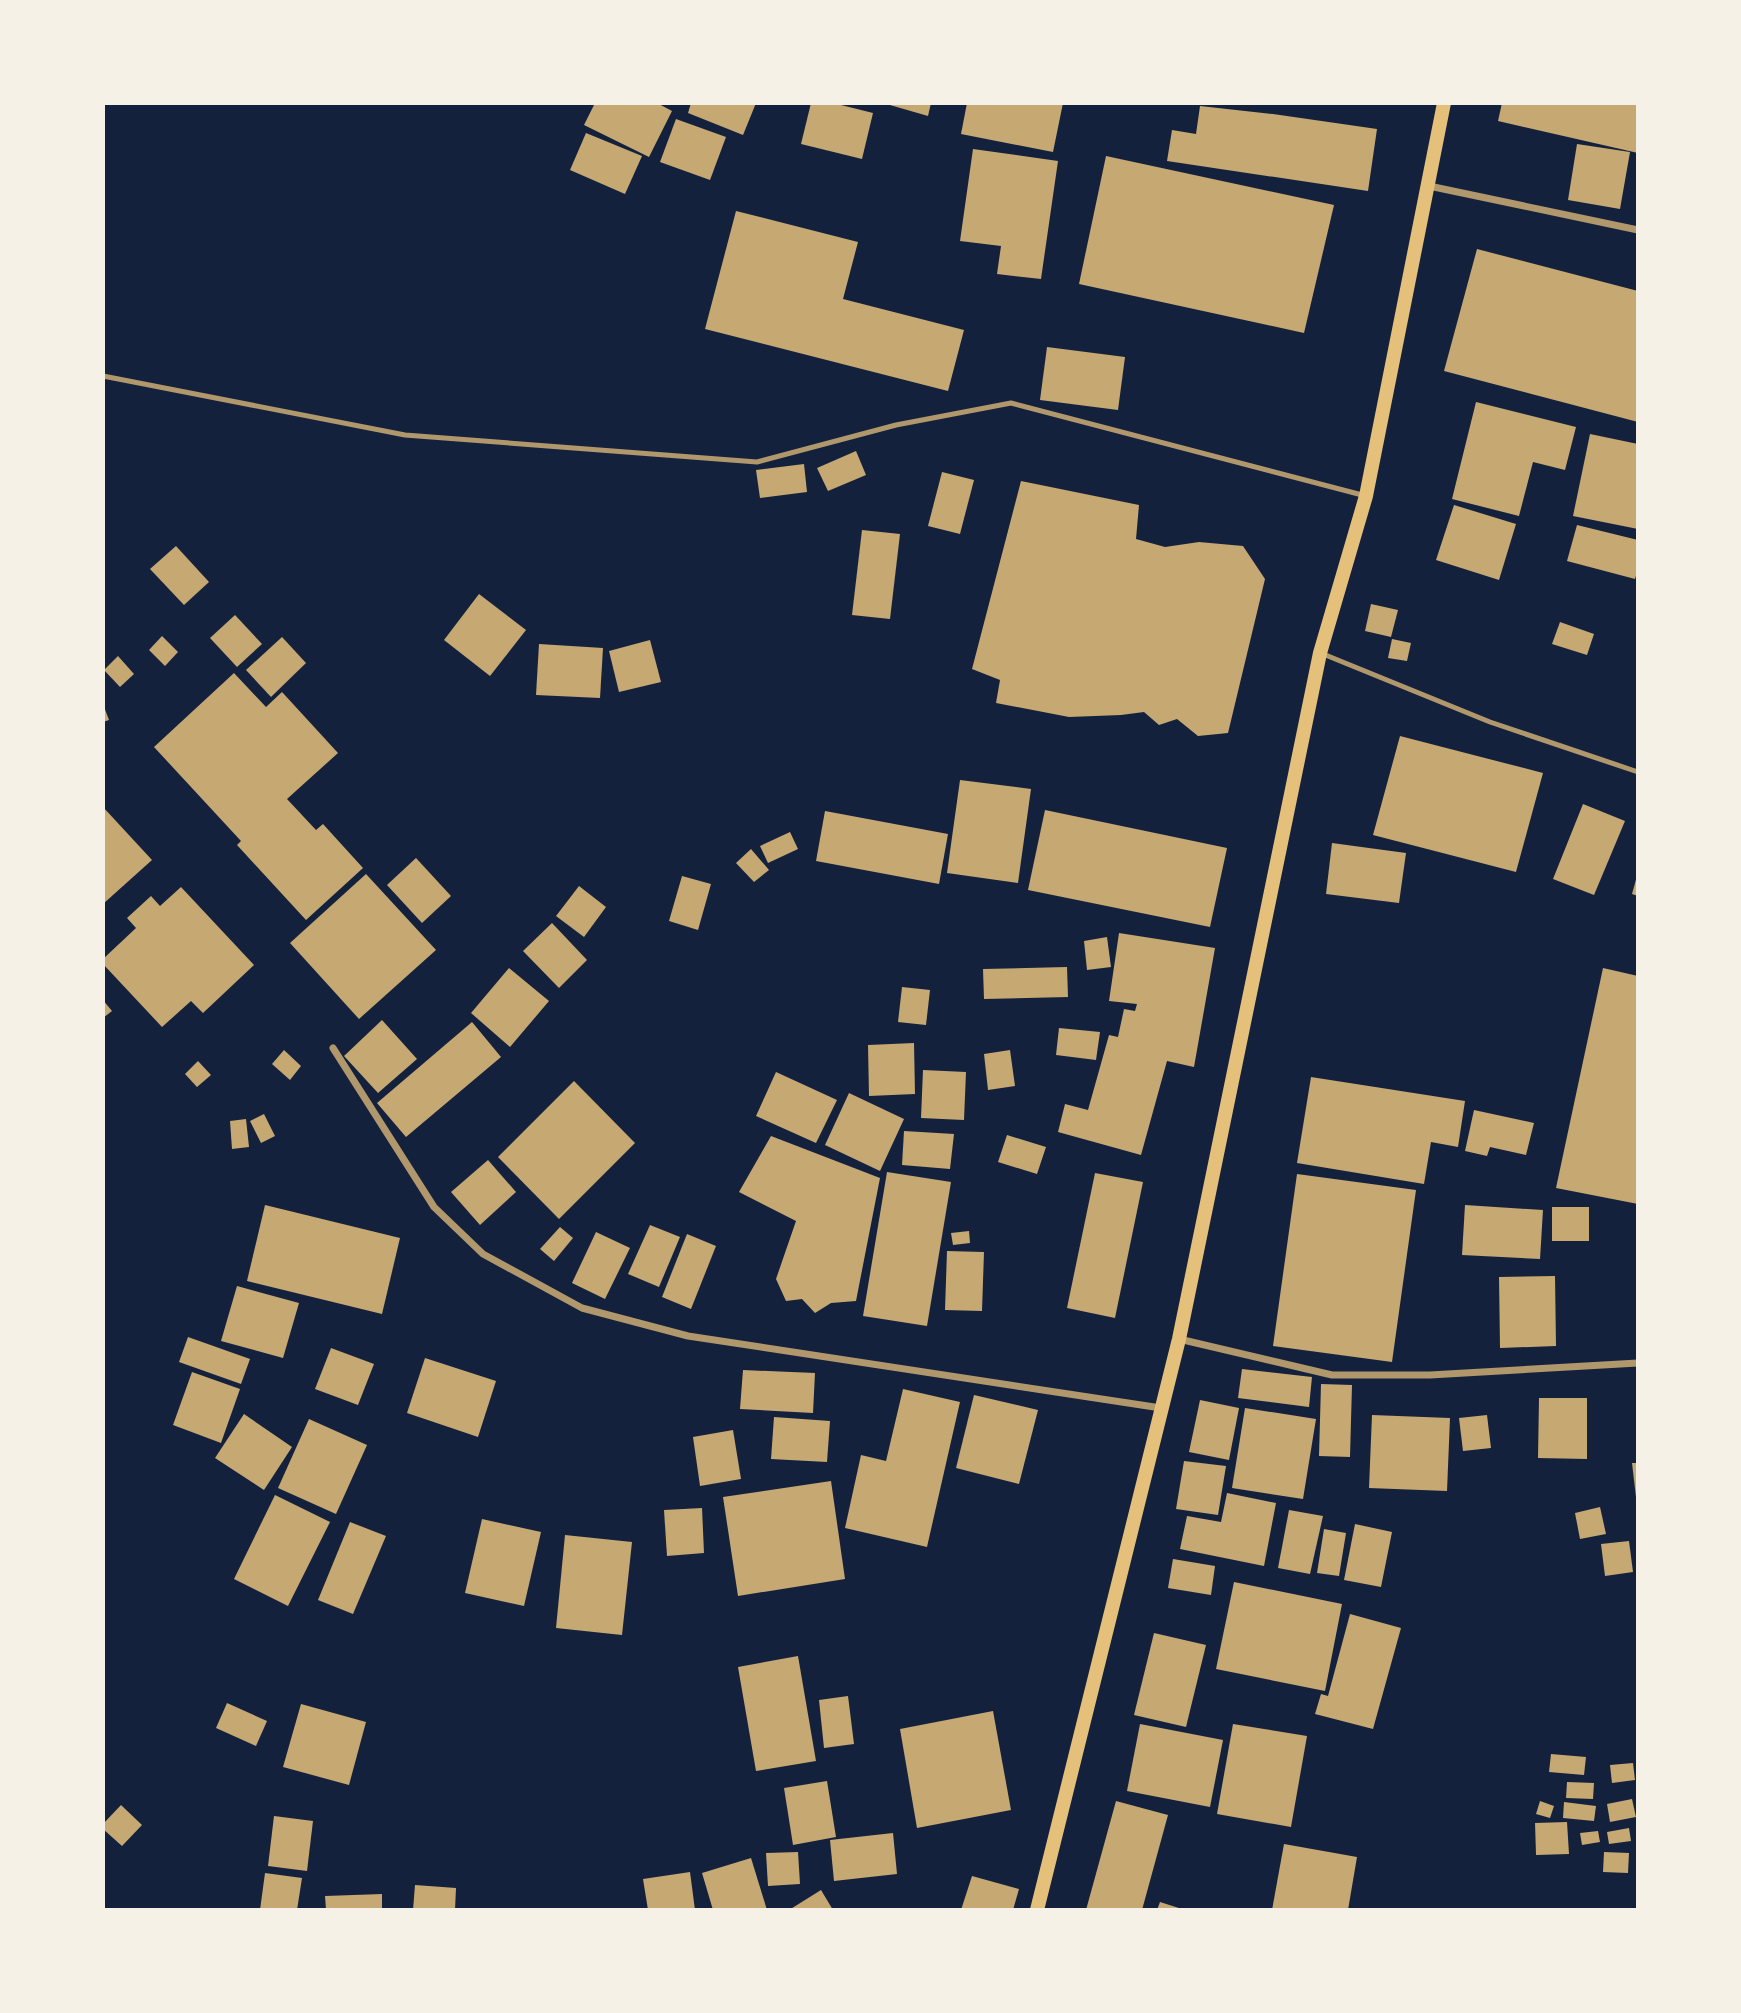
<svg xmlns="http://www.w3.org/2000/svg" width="1741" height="2013" font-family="'Noto Sans',sans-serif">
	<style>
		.building { fill: #c6a872 }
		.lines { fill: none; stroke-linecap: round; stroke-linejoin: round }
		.service { stroke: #b1986c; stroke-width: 5 }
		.minor { stroke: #b1986c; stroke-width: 7 }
		.secondary { stroke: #e5c07b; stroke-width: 14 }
	</style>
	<rect width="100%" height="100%" fill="#14213d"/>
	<g class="building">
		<path d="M595 103H657L672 111 649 157 584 125Z"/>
		<path d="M691 103H756L743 135 688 113Z"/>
		<path d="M811 103H833L873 113 862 159 801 144Z"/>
		<path d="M883 103H931L928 116Z"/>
		<path d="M967 103H1063L1053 152 961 134Z"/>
		<path d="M1502 103H1638V153L1498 121Z"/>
		<path d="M1200 106 1273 114 1377 129 1368 191 1167 161 1172 130 1196 134Z"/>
		<path d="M676 119 726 137 710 180 660 162Z"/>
		<path d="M586 133 642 156 625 194 570 170Z"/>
		<path d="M1577 144 1630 152 1620 209 1568 200Z"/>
		<path d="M973 149 1058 161 1041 279 997 274 1001 246 960 241Z"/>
		<path d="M1106 156 1334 205 1304 333 1079 284Z"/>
		<path d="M736 211 858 242 843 299 964 330 948 391 705 329Z"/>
		<path d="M1477 249 1638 291V422L1444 371Z"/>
		<path d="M1047 347 1125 357 1118 410 1040 400Z"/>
		<path d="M1476 402 1576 427 1565 470 1533 462 1519 516 1452 499Z"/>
		<path d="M1590 434 1638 444V529L1573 516Z"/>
		<path d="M856 451 866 475 828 491 817 468Z"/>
		<path d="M804 464 807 492 760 498 756 470Z"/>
		<path d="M942 472 974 480 960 534 928 526Z"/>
		<path d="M1021 481 1139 505 1136 539 1165 547 1199 542 1243 546 1265 579 1228 733 1198 736 1177 719 1159 725 1144 712 1121 715 1069 717 996 703 1000 680 972 669Z"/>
		<path d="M1454 505 1516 524 1499 580 1436 560Z"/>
		<path d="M1577 525 1638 540V569L1635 579 1567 561Z"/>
		<path d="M862 530 900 534 890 619 852 615Z"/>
		<path d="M176 546 209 582 184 605 150 569Z"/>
		<path d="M479 594 526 630 490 676 444 640Z"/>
		<path d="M1371 604 1398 610 1391 637 1365 631Z"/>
		<path d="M235 615 262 644 237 667 210 638Z"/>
		<path d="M1560 622 1594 634 1587 655 1552 644Z"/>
		<path d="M162 636 178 652 165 666 149 650Z"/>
		<path d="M282 637 306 663 271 697 246 670Z"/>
		<path d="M1392 639 1411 643 1407 661 1388 658Z"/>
		<path d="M650 640 661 682 619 692 609 651Z"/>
		<path d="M539 644 603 648 600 698 536 695Z"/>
		<path d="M118 656 134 674 120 687 104 670Z"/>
		<path d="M234 673 266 707 282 692 338 753 287 799 316 830 323 824 363 868 306 920 237 845 241 841 154 747Z"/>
		<path d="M103 704 109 720 103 722Z"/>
		<path d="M1400 736 1543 773 1516 872 1373 835Z"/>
		<path d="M960 780 1031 789 1018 883 947 873Z"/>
		<path d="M1583 804 1625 821 1594 895 1553 879Z"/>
		<path d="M103 807 152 860 103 904Z"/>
		<path d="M1045 810 1227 848 1210 927 1028 890Z"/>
		<path d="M825 811 948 834 939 884 816 861Z"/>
		<path d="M790 832 798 849 768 863 760 846Z"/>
		<path d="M1332 843 1406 853 1399 903 1326 894Z"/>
		<path d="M751 849 769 870 754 882 736 863Z"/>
		<path d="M416 858 451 896 422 923 387 885Z"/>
		<path d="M366 874 436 950 359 1019 290 943Z"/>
		<path d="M682 876 711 884 698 930 669 921Z"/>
		<path d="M1637 876H1638V896L1632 894Z"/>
		<path d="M579 886 606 907 584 937 556 916Z"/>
		<path d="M181 887 254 965 203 1013 191 1001 162 1027 103 964V959L136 928 127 918 151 896 160 906Z"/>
		<path d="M552 923 587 960 559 988 523 951Z"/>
		<path d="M1119 933 1215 948 1194 1067 1167 1061 1141 1155 1058 1132 1065 1104 1088 1110 1109 1035 1118 1037 1124 1009 1135 1011 1137 1004 1109 1001Z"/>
		<path d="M1107 937 1111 967 1087 970 1084 941Z"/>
		<path d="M1067 967 1068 997 984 999 983 969Z"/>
		<path d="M509 968 549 1001 510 1047 471 1013Z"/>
		<path d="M1603 968 1638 976V1204L1556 1188Z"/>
		<path d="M902 987 930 990 926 1025 898 1022Z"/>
		<path d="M103 1000 112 1011 103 1018Z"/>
		<path d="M382 1020 417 1059 378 1093 344 1056Z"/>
		<path d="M472 1022 501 1057 406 1137 377 1103Z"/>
		<path d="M1059 1028 1100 1032 1096 1060 1056 1055Z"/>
		<path d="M914 1043 915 1094 869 1096 868 1045Z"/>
		<path d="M284 1050 301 1066 290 1080 272 1064Z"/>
		<path d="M1010 1050 1015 1086 988 1090 984 1054Z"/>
		<path d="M198 1061 211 1075 197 1087 185 1074Z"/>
		<path d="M923 1070 966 1072 964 1120 921 1118Z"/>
		<path d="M776 1072 837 1100 816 1143 756 1116Z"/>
		<path d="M1311 1077 1465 1101 1458 1147 1431 1142 1424 1184 1297 1163Z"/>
		<path d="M574 1081 635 1143 559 1219 498 1157Z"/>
		<path d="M849 1093 904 1119 880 1171 825 1145Z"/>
		<path d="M1474 1110 1534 1123 1526 1155 1490 1147 1487 1156 1465 1151Z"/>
		<path d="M264 1114 275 1136 261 1143 250 1121Z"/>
		<path d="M246 1119 249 1147 232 1149 230 1121Z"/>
		<path d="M904 1131 954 1134 950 1169 902 1165Z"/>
		<path d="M1007 1135 1046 1147 1037 1174 998 1162Z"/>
		<path d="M771 1136 880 1178 856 1301 831 1303 815 1313 802 1299 786 1301 776 1279 796 1221 739 1192Z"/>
		<path d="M488 1160 516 1192 480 1225 451 1192Z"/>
		<path d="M887 1172 951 1182 927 1326 863 1316Z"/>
		<path d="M1095 1173 1143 1182 1115 1318 1067 1308Z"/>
		<path d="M1297 1174 1416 1190 1392 1362 1273 1346Z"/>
		<path d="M265 1205 400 1238 382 1314 247 1281Z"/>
		<path d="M1465 1205 1543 1210 1540 1259 1462 1255Z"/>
		<rect x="1552" y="1207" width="37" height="34"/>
		<path d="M650 1225 680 1237 659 1287 628 1274Z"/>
		<path d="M560 1227 573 1238 554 1261 540 1249Z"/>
		<path d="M969 1231 970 1243 953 1245 951 1233Z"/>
		<path d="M596 1232 630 1248 605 1299 572 1283Z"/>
		<path d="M687 1234 716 1246 691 1309 662 1297Z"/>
		<path d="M947 1251 984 1252 982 1311 945 1310Z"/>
		<path d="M1555 1276 1556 1346 1500 1348 1499 1277Z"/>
		<path d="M237 1286 299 1303 283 1358 221 1341Z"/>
		<path d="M188 1337 250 1359 241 1384 179 1362Z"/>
		<path d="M331 1348 374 1364 358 1405 315 1389Z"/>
		<path d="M425 1358 496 1381 478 1437 407 1413Z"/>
		<path d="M1242 1369 1312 1377 1309 1407 1238 1398Z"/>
		<path d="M743 1370 815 1373 813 1413 740 1409Z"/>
		<path d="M192 1372 240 1389 221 1443 173 1425Z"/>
		<path d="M1321 1384 1352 1385 1350 1457 1319 1456Z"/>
		<path d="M903 1389 960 1402 927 1547 845 1528 861 1455 886 1461Z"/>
		<path d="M974 1395 1038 1410 1019 1484 956 1468Z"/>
		<path d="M1539 1398H1587V1459L1538 1458Z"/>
		<path d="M1200 1400 1239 1408 1229 1460 1189 1452Z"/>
		<path d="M1245 1408 1316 1419 1303 1499 1232 1488Z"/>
		<path d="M244 1414 292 1447 264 1490 215 1458Z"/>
		<path d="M1372 1415 1450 1418 1447 1491 1369 1488Z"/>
		<path d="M1487 1415 1491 1448 1463 1451 1459 1418Z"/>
		<path d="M774 1417 830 1421 827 1462 771 1459Z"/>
		<path d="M309 1419 367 1445 336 1514 278 1488Z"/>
		<path d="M733 1430 741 1479 700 1486 693 1437Z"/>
		<path d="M1184 1461 1226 1466 1218 1515 1176 1509Z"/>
		<path d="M1632 1463H1638V1497H1636Z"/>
		<path d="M831 1481 845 1579 738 1596 723 1497Z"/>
		<path d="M1227 1493 1276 1503 1264 1566 1180 1549 1187 1516 1221 1522Z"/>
		<path d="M275 1495 330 1522 288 1606 234 1579Z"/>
		<path d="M1600 1507 1606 1534 1580 1539 1575 1513Z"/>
		<path d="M702 1508 704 1553 667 1556 664 1510Z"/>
		<path d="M1289 1510 1323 1516 1310 1574 1278 1568Z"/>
		<path d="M482 1519 541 1532 524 1606 465 1593Z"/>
		<path d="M350 1522 386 1536 353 1614 318 1600Z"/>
		<path d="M1355 1524 1392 1532 1381 1587 1344 1580Z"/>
		<path d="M1324 1529 1346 1533 1339 1576 1317 1573Z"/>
		<path d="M565 1535 632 1542 622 1635 556 1628Z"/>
		<path d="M1629 1541 1633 1572 1605 1576 1601 1544Z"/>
		<path d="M1173 1559 1215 1566 1211 1595 1168 1588Z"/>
		<path d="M1234 1582 1342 1604 1325 1691 1216 1669Z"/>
		<path d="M1350 1614 1401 1628 1373 1729 1315 1714 1321 1694 1328 1696Z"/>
		<path d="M1154 1633 1206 1645 1186 1727 1134 1715Z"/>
		<path d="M798 1656 816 1761 756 1771 738 1667Z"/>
		<path d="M848 1696 854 1744 824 1748 819 1700Z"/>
		<path d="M227 1703 267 1721 256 1746 216 1728Z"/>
		<path d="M301 1704 366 1722 349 1785 283 1767Z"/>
		<path d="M993 1711 1011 1810 917 1828 900 1729Z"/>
		<path d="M1140 1724 1223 1740 1210 1807 1127 1791Z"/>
		<path d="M1233 1724 1307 1736 1291 1827 1217 1814Z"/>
		<path d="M1551 1754 1586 1757 1584 1775 1549 1772Z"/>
		<path d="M1633 1763 1635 1780 1612 1783 1610 1765Z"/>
		<path d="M827 1781 836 1837 793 1845 784 1788Z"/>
		<path d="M1567 1782 1594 1783 1593 1799 1566 1798Z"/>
		<path d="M1632 1799 1636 1817 1610 1822 1607 1804Z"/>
		<path d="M1116 1801 1168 1815 1142 1910H1086Z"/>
		<path d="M1540 1801 1554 1806 1550 1818 1536 1814Z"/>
		<path d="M1564 1802 1596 1806 1594 1821 1563 1818Z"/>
		<path d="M121 1805 142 1825 122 1846 103 1829V1824Z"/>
		<path d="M274 1816 313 1821 307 1871 268 1866Z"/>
		<path d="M1567 1822 1569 1854 1536 1855 1535 1823Z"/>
		<path d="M1629 1828 1631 1841 1609 1844 1607 1832Z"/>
		<path d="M1598 1831 1600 1842 1582 1845 1580 1833Z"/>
		<path d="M893 1833 897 1874 834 1881 830 1840Z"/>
		<path d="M1284 1844 1357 1857 1348 1910H1272Z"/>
		<path d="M798 1852 800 1884 768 1886 766 1853Z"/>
		<path d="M1604 1852 1629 1853 1628 1873 1603 1872Z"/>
		<path d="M751 1858 767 1910H713L702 1873Z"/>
		<path d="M690 1872 695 1910H648L643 1879Z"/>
		<path d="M265 1873 302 1878 297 1910H260Z"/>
		<path d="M972 1876 1019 1889 1013 1910H961Z"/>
		<path d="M415 1885 456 1888 455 1910H413Z"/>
		<path d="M821 1890 833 1910H789Z"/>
		<path d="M382 1894V1910H326L325 1896Z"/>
		<path d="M1160 1902 1182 1909V1910H1157Z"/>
	</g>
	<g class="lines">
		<g class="service">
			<path d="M103 376 405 435 757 462 896 425 1011 403 1366 496"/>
			<path d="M1323 654 1490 722 1638 772"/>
		</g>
		<g class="minor">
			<path d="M1429 186 1638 230"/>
			<path d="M333 1048 434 1207 483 1254 582 1308 688 1336 1161 1408"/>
			<path d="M1179 1339 1332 1375H1430L1638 1363"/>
		</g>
		<path class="secondary" d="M1037 1910 1179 1339 1320 653 1366 496 1444 103"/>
	</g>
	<rect width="1741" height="2013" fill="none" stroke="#f6f1e7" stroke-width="210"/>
</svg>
